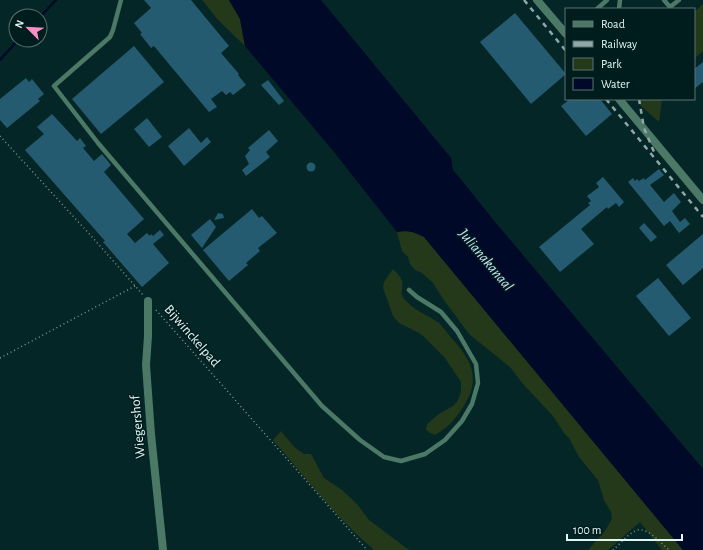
<svg xmlns="http://www.w3.org/2000/svg" width="703" height="550" font-family="'Alegreya Sans',sans-serif">
	<style>
		.green { fill: #24391a }
		.water { fill: #000927 }
		.lines { fill: none; stroke-linecap: round; stroke-linejoin: round }
		.stream { stroke: #000927; stroke-width: 2.5 }
		.building { fill: #255b70 }
		.path { stroke: #7b9595; stroke-width: 1.5; stroke-dasharray: 1 3; stroke-linecap: butt }
		.service { stroke: #4c7866; stroke-width: 4.5 }
		.minor { stroke: #4c7866; stroke-width: 8 }
		.rail { stroke: #8fa7a7; stroke-width: 2.5; stroke-dasharray: 5 5; stroke-linecap: butt }
		.labels { text-anchor: middle; dominant-baseline: central; stroke-width: 3; stroke-linejoin: round; paint-order: stroke }
		.street-label { font-size: 14px; fill: #e3f5f5; stroke: #001d1e }
		.water-label { font-size: 15px; font-style: italic; fill: #d2e3fc; stroke: #001d1e }
	</style>
	<rect width="100%" height="100%" fill="#042627"/>
	<g class="green">
		<path d="M202 0H229L240 19 245 46 218 20Z"/>
		<path d="M703 4V51L694 59V12Z"/>
		<path d="M639 99H662L659 122 640 105Z"/>
		<path d="M405 230 414 232 424 237 683 550H662L640 522 608 550H588L605 531 612 519 611 512 604 500 598 480 579 457 569 438 564 433 553 416 523 384 510 367 469 334 443 299 433 283 422 273 415 270 410 264 408 257 402 251 397 232Z"/>
		<path d="M393 269C396 272 401 277 402 281 404 290 398 293 406 301 415 311 428 315 439 323 445 329 449 336 455 342 475 365 480 384 461 410 454 421 446 429 435 435L430 433 426 429 427 424 439 414 453 406 457 402 461 392V382L445 358 421 334 399 323 393 316 383 288 384 282Z"/>
		<path d="M281 431 294 447 304 454H311L324 478 342 490 357 504 369 520 409 550H374C336 518 305 477 273 440Z"/>
	</g>
	<path class="water" d="M229 0H321L451 158 453 170C471 191 488 214 506 235 572 313 637 391 703 469V550H683L424 237C414 232 408 230 397 232L334 152 245 46 240 19Z"/>
	<g class="lines">
		<g class="stream">
			<path d="M40 17 56 0"/>
			<path d="M0 60 18 40"/>
		</g>
	</g>
	<g class="building">
		<path d="M144 0H191L229 46 221 53 239 74 238 75 246 85 233 95 230 92 226 95 222 91 211 99 217 107 209 112 154 46 151 48 140 34 142 33 134 23 151 8Z"/>
		<path d="M515 13 566 74 531 104 480 42Z"/>
		<path d="M134 46 164 82 101 134 72 99Z"/>
		<path d="M703 62V82L694 89V69Z"/>
		<path d="M26 78 29 82 32 79 44 94 38 99 40 101 7 128 0 120V99Z"/>
		<path d="M268 80 284 101 279 105 261 85Z"/>
		<path d="M570 99H600L612 114 586 136 561 106Z"/>
		<path d="M52 114 77 141 80 138 86 146 83 148 94 161 102 154 111 165 104 172 144 219 127 234 135 243 147 233 150 236 151 234 153 236 160 230 164 235 153 244 169 263 142 287 103 242 105 241 25 150 44 134 37 127Z"/>
		<path d="M147 118 162 137 149 147 134 129Z"/>
		<path d="M189 128 201 143 207 137 211 142 184 166 168 146Z"/>
		<path d="M269 130 278 141 266 152 270 157 246 176 242 170 249 164 245 156 250 150 248 148Z"/>
		<circle cx="311" cy="167" r="4.5"/>
		<path d="M659 169 664 175 650 185 664 202 674 193 681 202 672 211 680 222 685 218 690 224 679 233 670 221 664 226 628 182 633 178 635 181 637 179 639 181 644 178 645 180Z"/>
		<path d="M603 177 624 202 619 207 616 203 608 209 607 207 581 229 594 244 560 272 539 247 590 205 588 203 591 201 587 196 599 187 596 183Z"/>
		<path d="M252 209 259 218 262 216 277 233 258 248 260 251 246 263 248 265 229 281 203 250Z"/>
		<path d="M218 213 223 214 224 218 214 220Z"/>
		<path d="M210 219 216 227 202 248 191 235Z"/>
		<path d="M644 223 657 237 651 242 639 228Z"/>
		<path d="M703 234V268L683 285 666 265Z"/>
		<path d="M658 278 691 318 669 336 636 296Z"/>
	</g>
	<g class="lines">
		<g class="path">
			<path d="M0 136 93 238 143 295"/>
			<path d="M156 310 367 550"/>
			<path d="M0 358 135 286"/>
			<path d="M613 550C620 544 627 535 635 531 646 525 661 543 669 550"/>
		</g>
		<g class="service">
			<path d="M121 0 113 30 110 37 54 86 98 143 322 406 360 440 384 457 401 461 425 454 445 440 462 421 472 404 478 383 476 364 457 331 441 312 417 297 409 290"/>
			<path d="M664 0 670 7 679 0"/>
			<path d="M597 9 607 0"/>
			<path d="M619 9 620 0"/>
		</g>
		<g class="minor">
			<path d="M537 0 566 34"/>
			<path d="M619 99 703 200"/>
			<path d="M148 301V336L146 365 151 434 163 550"/>
		</g>
		<g class="rail">
			<path d="M524 0 566 51"/>
			<path d="M606 99 703 217"/>
			<path d="M639 99 644 128 654 152"/>
		</g>
	</g>
	<g class="labels">
		<g class="street-label">
			<text transform="translate(192 336) rotate(49)">Bijwinckelpad</text>
			<text transform="translate(138 427) rotate(-95)">Wiegershof</text>
		</g>
		<g class="water-label">
			<text transform="translate(486 260) rotate(50)">Julianakanaal</text>
		</g>
	</g>
	<rect x="565" y="8" width="130" height="92" fill="#001d1e" stroke="#5b7374"/>
	<rect x="573" y="21" width="20" height="6" fill="#4c7866" stroke="#5b7374"/>
	<text x="601" y="28" font-size="12" fill="#e3f5f5">Road</text>
	<rect x="573" y="41" width="20" height="6" fill="#8fa7a7" stroke="#5b7374"/>
	<text x="601" y="48" font-size="12" fill="#e3f5f5">Railway</text>
	<rect x="573" y="58" width="20" height="12" fill="#24391a" stroke="#5b7374"/>
	<text x="601" y="68" font-size="12" fill="#e3f5f5">Park</text>
	<rect x="573" y="78" width="20" height="12" fill="#000927" stroke="#5b7374"/>
	<text x="601" y="88" font-size="12" fill="#e3f5f5">Water</text>
	<g transform="translate(28 28) rotate(294)"><circle r="19" fill="#001d1e" stroke="#5b7374"/>
	<path d="M0-3L7 15L0 10L-7 15Z" fill="#fb8fc5"/>
	<text y="-6" font-size="11" font-weight="bold" text-anchor="middle" fill="#e3f5f5">N</text>
	</g>
	<path d="M567 534v6h115v-6" fill="none" stroke="#e3f5f5" stroke-width="2"/>
	<text x="573" y="534" font-size="12" fill="#e3f5f5" stroke="#001d1e" stroke-width="3" paint-order="stroke">100 m</text>
</svg>
